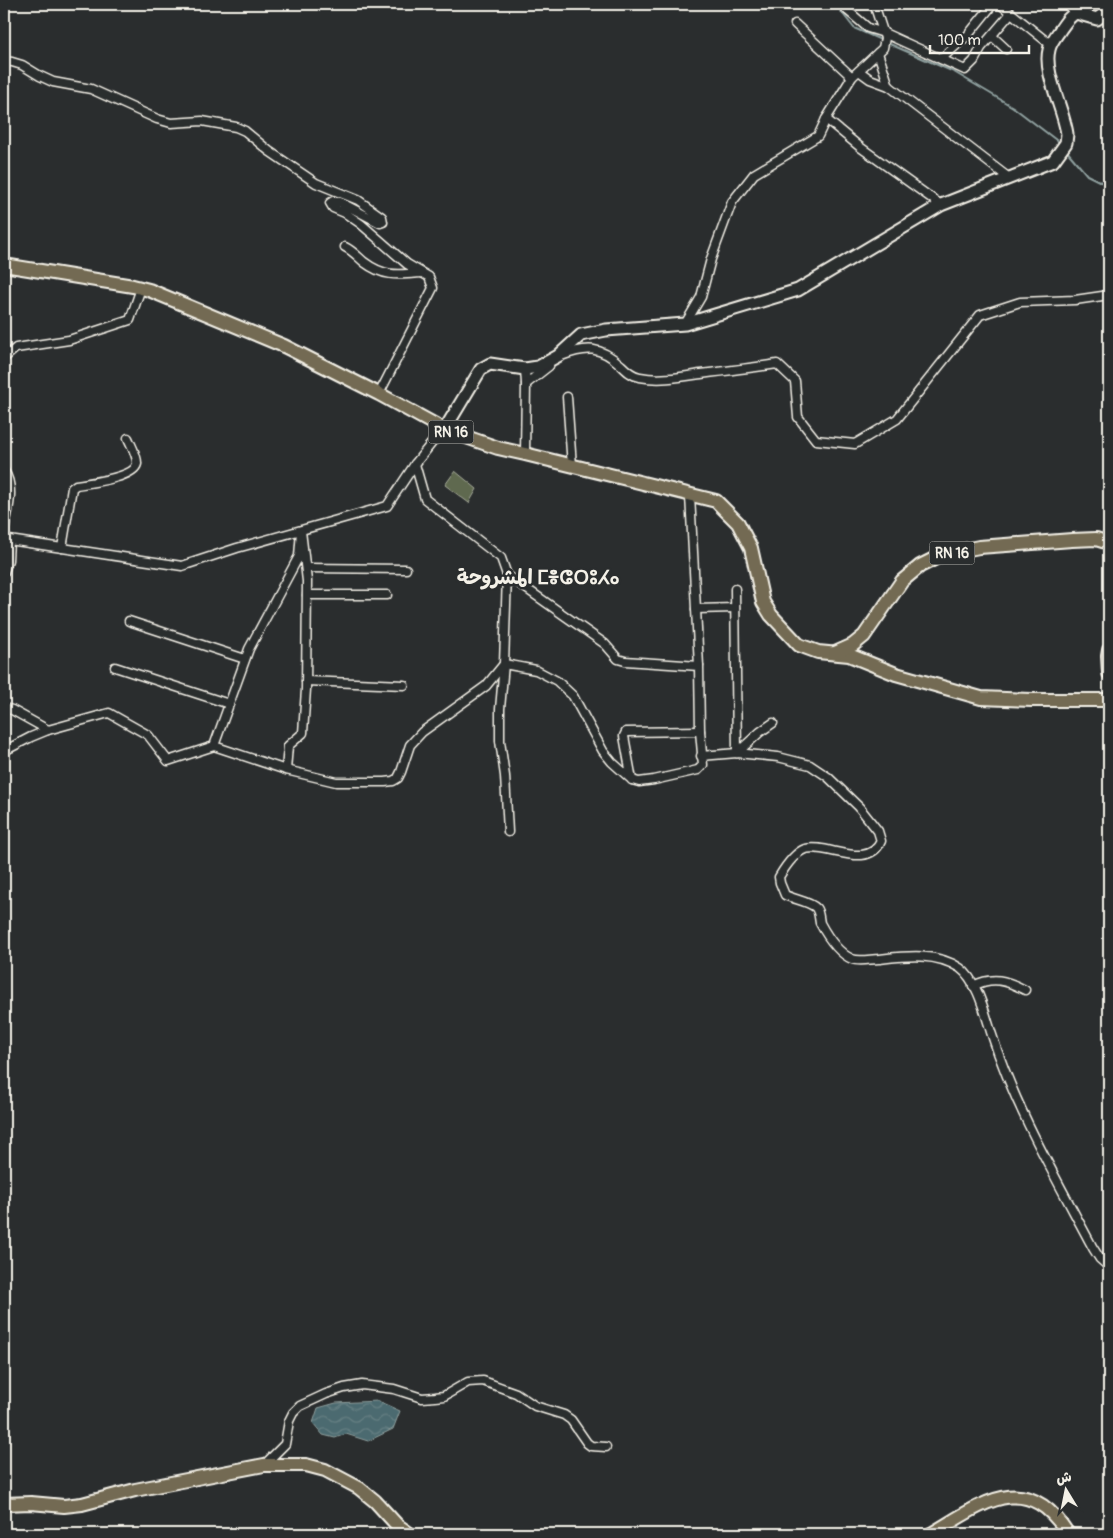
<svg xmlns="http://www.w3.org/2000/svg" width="1113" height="1538" font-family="Pangolin,'Playpen Sans Arabic','Noto Sans Tifinagh',sans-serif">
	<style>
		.garden { fill: #5e6950; stroke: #a9ad9c }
		.water { fill: url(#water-waves); stroke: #8fa09f }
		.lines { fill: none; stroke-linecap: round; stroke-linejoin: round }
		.stream { stroke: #8fa09f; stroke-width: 2 }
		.minor-casing { stroke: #f4f1e8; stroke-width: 11 }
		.secondary-casing { stroke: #f4f1e8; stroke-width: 15 }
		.primary-casing { stroke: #f4f1e8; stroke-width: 16 }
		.minor { stroke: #2a2d2e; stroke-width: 8 }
		.secondary { stroke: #2a2d2e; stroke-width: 11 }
		.primary { stroke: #736b52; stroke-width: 12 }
		.labels { text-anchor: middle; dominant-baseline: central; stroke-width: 5; stroke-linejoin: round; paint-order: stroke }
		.shield { fill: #2a2d2e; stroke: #b7b6b0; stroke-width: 1 }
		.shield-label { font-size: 14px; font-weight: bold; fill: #f4f1e8 }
		.district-label { font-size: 20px; font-weight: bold; fill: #f4f1e8; stroke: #2a2d2e }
	</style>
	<defs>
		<pattern id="water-waves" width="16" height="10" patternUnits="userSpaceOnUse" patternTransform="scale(1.25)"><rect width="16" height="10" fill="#4c6a6f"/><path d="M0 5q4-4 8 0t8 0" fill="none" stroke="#668084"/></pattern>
	</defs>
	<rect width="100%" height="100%" fill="#2a2d2e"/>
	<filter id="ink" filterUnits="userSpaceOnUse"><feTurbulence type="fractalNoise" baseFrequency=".02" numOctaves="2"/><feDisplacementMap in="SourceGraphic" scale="10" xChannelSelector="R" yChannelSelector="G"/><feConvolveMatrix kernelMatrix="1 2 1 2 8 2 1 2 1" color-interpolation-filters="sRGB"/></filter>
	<g filter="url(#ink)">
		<path class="garden" d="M455 471 477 489 469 503 445 485Z"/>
		<path class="water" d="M378 1401 400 1411 393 1429 368 1441 346 1434 335 1438 323 1435 313 1423 318 1408 336 1403Z"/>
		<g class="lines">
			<g class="stream">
				<path d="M835 4 854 28 881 40"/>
				<path d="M885 42 954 72 1013 107 1060 143"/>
				<path d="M1066 150 1087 175 1109 186"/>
			</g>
			<g class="minor-casing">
				<g id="minor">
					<path d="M842 4 847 10 868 28 884 33 965 70 974 61 981 48 1011 13"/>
					<path d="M1000 4 1051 45"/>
					<path d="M1067 4 1076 13"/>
					<path d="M795 24 852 77"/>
					<path d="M992 36 1006 49"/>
					<path d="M878 53 889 86 1009 178"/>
					<path d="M941 59 968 35 993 4"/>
					<path d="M4 61 12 62 22 65 40 76 53 82 91 89 157 119 171 123 202 121 236 127 245 131 269 151 316 183 358 200 382 217 383 222 380 223 340 202 333 201 330 203 333 208 345 213 361 224 407 264 429 277 433 288 379 394"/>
					<path d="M859 71 870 79 889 86"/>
					<path d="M826 119 860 147 941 205"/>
					<path d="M345 247C353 251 357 256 364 262 384 277 397 275 421 273"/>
					<path d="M685 324 701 297 711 259 732 202 754 174 818 136 826 119 852 77 883 48 885 38 874 4"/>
					<path d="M561 356C587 346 600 346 621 365 626 370 632 376 640 377 660 381 681 377 701 374 726 371 751 368 777 364L795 381 798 417 816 440 855 444 897 419 980 315 1020 302 1075 300 1109 295"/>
					<path d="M4 358 16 348 69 340 130 320 141 288"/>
					<path d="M525 369 526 384 549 366"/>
					<path d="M567 397 572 466"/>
					<path d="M525 454 526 384"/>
					<path d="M415 464 425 499 501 558 507 575 504 664 500 709V741L505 776 508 832"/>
					<path d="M4 471C16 488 7 513 4 532"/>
					<path d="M62 548 72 488 76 485C88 483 134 478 137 464 138 457 131 445 128 438"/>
					<path d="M306 568 406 569"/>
					<path d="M4 572 8 560 9 540 182 566 237 548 387 506 415 464 443 429"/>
					<path d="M507 575 605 644 618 659 625 661 699 666"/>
					<path d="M735 589 737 753"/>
					<path d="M307 595H387"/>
					<path d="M696 609 735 608"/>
					<path d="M129 621 245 659"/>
					<path d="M115 667 229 704"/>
					<path d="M306 681 404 685"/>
					<path d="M4 708 12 710 48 730 109 713 148 735 168 761 214 746 249 649 299 556 301 531 307 581 306 689 303 733 288 746 286 770"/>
					<path d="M214 746 286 770 336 782H385L393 781 398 778 401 772 410 745 422 732 486 686 504 664 536 670 557 681 573 696 603 751 612 762 632 780 639 782 654 780 698 770 703 765 700 731 699 666 690 495"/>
					<path d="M4 751 31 737 48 730"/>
					<path d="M737 753 760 732 773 723"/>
					<path d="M701 756 737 753 778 757 810 765 828 777 859 807 878 831 881 841C868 871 827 843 805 849 794 853 785 867 779 877L780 883 785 895C793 899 811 902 816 908 819 912 819 918 820 923 827 936 838 953 852 959 859 962 871 959 879 959 906 956 936 952 960 968 977 980 985 1013 991 1032 1015 1108 1056 1178 1093 1248L1100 1259 1109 1267"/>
					<path d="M632 780 624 736 626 732 700 731"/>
					<path d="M973 986C993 976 1006 980 1025 990"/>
					<path d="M264 1465 285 1444 289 1421 293 1413 300 1406 326 1394 344 1388 362 1385 394 1389 422 1398 435 1397 444 1396 468 1382 483 1381 516 1393 535 1406 564 1415 571 1420 587 1443 591 1446 606 1447"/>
				</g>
			</g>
			<g class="secondary-casing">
				<path id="secondary" d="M445 429 481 369 490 364 525 369 538 367 558 356 581 335 606 330 685 324 798 290 941 205 1053 161 1066 143 1067 134C1064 110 1043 72 1049 50 1050 43 1056 36 1060 30 1065 23 1069 16 1076 13L1097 19 1105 13 1108 4"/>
			</g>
			<g class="primary-casing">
				<g id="primary">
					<path d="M4 265 133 286 149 290 284 346 379 394 443 429 498 448 525 454 716 501 738 523 751 548 763 602 771 615 799 645 818 652 849 655 896 674 981 698 1032 700H1109"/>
					<path d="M1109 650 1108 656 1109 673"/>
					<path d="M835 653 853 645 864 636 902 581 920 566 944 554 979 547 1072 540 1096 539 1109 543"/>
					<path d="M4 1504 31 1503 64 1506 82 1504 135 1490 264 1465H306L325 1470 359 1488 375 1501 397 1525 410 1534"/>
					<path d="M931 1534C982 1504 1026 1467 1068 1534"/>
				</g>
			</g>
			<use href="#minor" class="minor"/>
			<use href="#secondary" class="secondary"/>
			<use href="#primary" class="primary"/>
		</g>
	</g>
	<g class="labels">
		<g class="shield">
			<rect x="428.5" y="420.5" width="45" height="23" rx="4"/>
			<rect x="929.5" y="541.5" width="45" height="23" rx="4"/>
		</g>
		<g class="shield-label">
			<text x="451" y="432">RN 16</text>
			<text x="952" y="553">RN 16</text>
		</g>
		<g class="district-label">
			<text x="538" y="577">المشروحة ⵎⴻⵛⵔⵓⵃⴰ</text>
		</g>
	</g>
	<rect width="1113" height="1538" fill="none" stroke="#2a2d2e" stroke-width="20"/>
	<rect x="10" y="10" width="1093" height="1518" fill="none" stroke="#f4f1e8" stroke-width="2" filter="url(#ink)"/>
	<g transform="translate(1066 1490) rotate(350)" stroke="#2a2d2e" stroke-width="4" paint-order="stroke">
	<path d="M0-4L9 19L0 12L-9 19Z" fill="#f4f1e8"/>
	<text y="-8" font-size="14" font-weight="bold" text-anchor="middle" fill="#f4f1e8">ش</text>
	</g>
	<path d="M930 45v8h99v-8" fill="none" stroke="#f4f1e8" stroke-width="2.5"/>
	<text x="938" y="45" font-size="15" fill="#f4f1e8" stroke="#2a2d2e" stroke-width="4" paint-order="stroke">100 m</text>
</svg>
